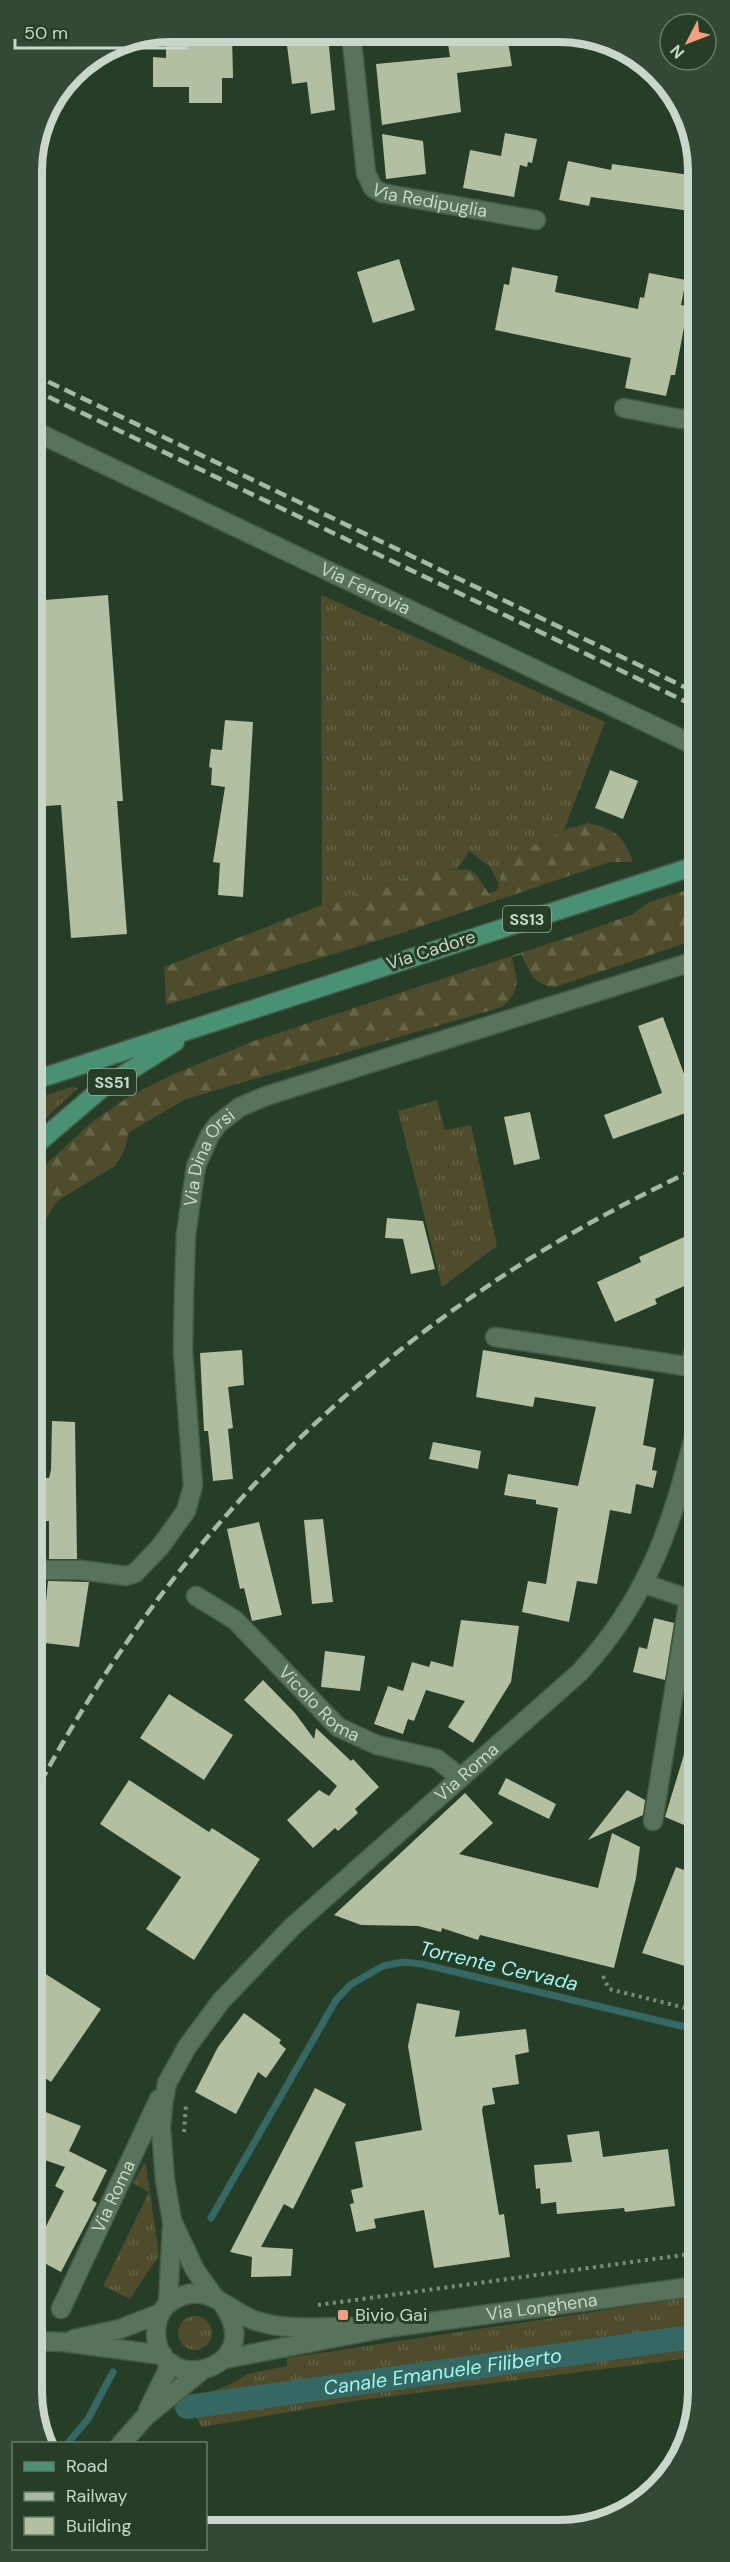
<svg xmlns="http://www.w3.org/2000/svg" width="730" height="2562" font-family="'DM Sans',sans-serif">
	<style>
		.grass { fill: url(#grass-tufts) }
		.forest { fill: url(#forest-firs) }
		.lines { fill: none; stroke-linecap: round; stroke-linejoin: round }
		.stream { stroke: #366763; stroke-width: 7 }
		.canal { stroke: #366763; stroke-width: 24 }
		.building { fill: #b2bfa0 }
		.minor-casing { stroke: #465a48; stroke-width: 21 }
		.major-casing { stroke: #465a48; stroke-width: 21 }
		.path { stroke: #7a8c7b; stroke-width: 4; stroke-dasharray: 3 4.5; stroke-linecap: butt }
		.minor { stroke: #59725b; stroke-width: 18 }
		.major { stroke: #4a9073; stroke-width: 18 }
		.rail { stroke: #a7b7a8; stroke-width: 4.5; stroke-dasharray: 12 6; stroke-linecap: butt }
		.poi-dot { fill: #f2a07f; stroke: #263d28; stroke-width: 2 }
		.labels { text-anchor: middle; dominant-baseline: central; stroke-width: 6; stroke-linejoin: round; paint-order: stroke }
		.shield { fill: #263d28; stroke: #98a999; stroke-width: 1.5 }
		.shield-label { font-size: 16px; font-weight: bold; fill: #c9d7ca }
		.street-label { font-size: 18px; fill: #c9d7ca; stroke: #263d28 }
		.poi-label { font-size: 18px; fill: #c9d7ca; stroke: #263d28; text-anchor: start }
		.water-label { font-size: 20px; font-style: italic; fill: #a0f6ef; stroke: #263d28 }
		.rim { fill: none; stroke: #c9d7ca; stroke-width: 8 }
	</style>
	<defs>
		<pattern id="grass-tufts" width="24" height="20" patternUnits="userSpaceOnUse" patternTransform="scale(1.5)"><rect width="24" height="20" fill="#4e4c2d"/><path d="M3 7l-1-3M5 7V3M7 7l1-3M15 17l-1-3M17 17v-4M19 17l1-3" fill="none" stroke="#66654a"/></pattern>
		<pattern id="forest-firs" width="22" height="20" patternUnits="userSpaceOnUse" patternTransform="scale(1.5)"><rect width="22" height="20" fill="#4e4c2d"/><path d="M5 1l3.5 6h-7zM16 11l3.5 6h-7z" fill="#66654a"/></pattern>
	</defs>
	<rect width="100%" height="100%" fill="#263d28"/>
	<g class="grass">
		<path d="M321 595 605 722 564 830 504 860 498 883 490 867 469 851 457 869H435L322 905Z"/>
		<path d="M71 1087 78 1088 32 1131V1100Z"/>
		<path d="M437 1100 445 1130 471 1125 497 1246 442 1287 398 1111Z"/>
		<path d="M144 2163 146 2165 159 2255 130 2299 103 2286 149 2192 133 2183Z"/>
		<path d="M698 2296V2357L354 2401 201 2427 189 2401 235 2382 247 2374 287 2366V2358Z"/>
		<circle cx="195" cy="2333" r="17"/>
	</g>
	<g class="forest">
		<path d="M588 823C615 829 624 836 633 862H610L399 934 166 1005 164 967 322 905 435 869 470 870 478 877 489 894 497 890 504 860 564 830Z"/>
		<path d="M694 888 698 898V939L555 987C532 985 531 972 521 954L512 958C517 981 522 990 502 1007L186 1099 129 1132 124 1152 115 1166 57 1201 32 1242V1177L92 1122 130 1096 170 1076 251 1042 578 934 633 914 649 902Z"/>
	</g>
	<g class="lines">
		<g class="stream">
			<path d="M211 2218 336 2000 350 1985 383 1966 403 1962 422 1964 698 2030"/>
			<path d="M67 2444 88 2419 113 2372"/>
		</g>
		<path class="canal" id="s1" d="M187 2407 698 2336"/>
	</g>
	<g class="building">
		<path d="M453 33 499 34 501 42 508 41 512 66 457 73 461 112 382 125 376 64 450 57 447 37 454 36Z"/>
		<path d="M181 34H232L233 78H222V103H189V87H153V57L166 58V44H181Z"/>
		<path d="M307 35 308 39 328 36 335 110 311 114 307 82 292 84 286 38Z"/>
		<path d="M505 133 537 139 532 163 528 162 527 167 520 165 514 197 463 188 470 150 501 156Z"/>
		<path d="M382 134 423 141 426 174 386 179Z"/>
		<path d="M568 161 611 170 612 164 697 176V212L591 197 589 206 559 200Z"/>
		<path d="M399 259 415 310 373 323 357 272Z"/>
		<path d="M512 267 558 276 555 292 638 309 640 297 644 298 649 273 686 280 681 305 688 306 675 375H671L666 396 625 388 631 358 495 330 504 284 509 285Z"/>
		<path d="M108 595 123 801H117L127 934 71 938 61 805 32 807V601Z"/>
		<path d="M225 720 253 722 243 897 218 895 220 863 213 862 225 787 211 785 212 768 209 767 211 749 222 750Z"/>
		<path d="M610 770 638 781 623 819 595 808Z"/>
		<path d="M663 1017 697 1109 613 1139 604 1115 662 1093 638 1026Z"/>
		<path d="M530 1112 540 1159 514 1165 504 1117Z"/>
		<path d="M387 1218 423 1221 435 1269 411 1274 403 1239 385 1238Z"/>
		<path d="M698 1235V1280L655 1299 657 1304 615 1322 597 1282 641 1262 639 1257 684 1237 685 1240Z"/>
		<path d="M242 1350 244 1385 228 1387 233 1428 228 1429 233 1479 213 1481 208 1431H204L200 1353Z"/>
		<path d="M483 1350 654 1379 643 1445 656 1448 652 1470 657 1471 653 1488 636 1484 631 1514 610 1510 597 1584 577 1581 569 1622 522 1612 528 1581 546 1584 558 1508 536 1504V1500L504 1495 508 1474 578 1486 596 1407 535 1397 533 1407 476 1397Z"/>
		<path d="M52 1421 75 1422 77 1559H49V1521H44V1478H49L51 1470Z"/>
		<path d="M433 1442 481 1451 478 1469 429 1459Z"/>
		<path d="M323 1519 333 1602 312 1604 304 1520Z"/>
		<path d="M259 1522 282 1615 252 1621 244 1588 240 1589 227 1529Z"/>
		<path d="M48 1581 89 1582 79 1647 45 1643 46 1632H43Z"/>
		<path d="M654 1618 674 1623 665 1680 633 1672 639 1647 647 1649Z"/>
		<path d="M461 1620 519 1626 511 1682 473 1743 448 1727 465 1701 426 1690 414 1721 408 1719 403 1734 374 1724 388 1686 403 1691 412 1662 429 1667 431 1661 453 1667Z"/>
		<path d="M325 1651 365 1656 360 1691 321 1687Z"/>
		<path d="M263 1680 295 1713 314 1739 316 1728 351 1761 353 1759 379 1787 355 1809 358 1813 338 1831 335 1828 313 1848 287 1820 319 1790 329 1796 337 1786 244 1700Z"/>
		<path d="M169 1694 233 1735 204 1780 140 1738Z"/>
		<path d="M693 1725H698V1831L665 1817Z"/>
		<path d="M506 1778 556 1804 549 1819 498 1794Z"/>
		<path d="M129 1780 209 1832 212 1828 260 1859 194 1960 146 1929 181 1877 100 1824Z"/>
		<path d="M627 1790 645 1800 643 1815 588 1840Z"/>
		<path d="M465 1793 493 1823 459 1854 598 1888 612 1833 640 1847 636 1878 614 1968 480 1935 478 1940 442 1928 441 1932 418 1926 361 1925 334 1915Z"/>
		<path d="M697 1836 698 1837V1970L642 1953 676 1867 684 1870Z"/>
		<path d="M33 1966 101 2009 51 2082 33 2070Z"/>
		<path d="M417 2003 460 2011 455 2037 526 2029 529 2052 515 2055 519 2084 492 2088 495 2104 483 2106 482 2110 499 2215 504 2214 510 2257 434 2268 424 2210 374 2219 376 2228 356 2232 350 2204 354 2203 351 2190 363 2187 355 2142 422 2130 408 2046Z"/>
		<path d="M244 2013 281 2040 279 2043 286 2049 266 2078 258 2072 236 2114 195 2092 218 2047Z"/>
		<path d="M315 2088 346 2104 293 2209 284 2204 261 2247 293 2249 291 2276 251 2277 252 2257 230 2252Z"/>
		<path d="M33 2107 81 2126 69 2151 107 2170 92 2200 97 2203 61 2272 33 2257V2237L39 2240 64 2191 55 2186 65 2167 33 2156Z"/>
		<path d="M599 2131 603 2157 668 2149 675 2206 625 2212 624 2208 557 2214 556 2202 541 2204 540 2188 536 2189 534 2165 572 2162 567 2135Z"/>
	</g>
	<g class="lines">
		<g class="minor-casing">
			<g id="minor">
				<path id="s2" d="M351 33 366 173 373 188 382 193 536 220"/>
				<path d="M624 408 681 419 697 418"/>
				<path id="s3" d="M32 430 698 747"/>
				<path d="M495 1337 698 1368"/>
				<path d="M690 1366 698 1336"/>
				<path id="s4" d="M32 1570H81L126 1576 135 1573 160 1547 186 1511 193 1486 183 1351 184 1293 186 1234 196 1166 210 1135 218 1124 240 1107 266 1096 698 960"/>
				<path d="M645 1584 689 1599 653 1821"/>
				<path id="s5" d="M196 1596 235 1620 338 1727 377 1745 437 1759 461 1778"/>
				<path id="s6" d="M215 2298 195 2270 172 2221 165 2180 161 2128 163 2105 167 2083 187 2047 221 2001 292 1927 579 1673C651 1596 673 1521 698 1421"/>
				<path d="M168 2303 172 2226"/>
				<path d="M224 2306C268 2370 157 2399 156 2333 156 2320 161 2308 172 2301 181 2295 191 2292 202 2294 219 2297 234 2312 251 2319 281 2331 318 2327 351 2327"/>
				<path id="s7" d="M61 2309 159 2099"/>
				<path d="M74 2339 120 2329 161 2313"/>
				<path d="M33 2341 63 2342 163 2355"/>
				<path id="s8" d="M224 2359 386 2328 698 2286"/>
				<path d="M148 2410 171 2363"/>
				<path d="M121 2444 146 2416 201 2371"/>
			</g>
		</g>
		<g class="major-casing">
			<g id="major">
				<path d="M32 1081 698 865"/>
				<path d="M32 1148 101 1089 175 1042"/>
			</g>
		</g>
		<g class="path">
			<path d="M603 1976 609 1989 698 2011"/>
			<path d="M184 2132 186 2104"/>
			<path d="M318 2305 698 2253"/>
		</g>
		<use href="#minor" class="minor"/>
		<use href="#major" class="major"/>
		<g class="rail">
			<path d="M32 374 697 693"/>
			<path d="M32 389 697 707"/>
			<path d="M32 1798C184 1512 404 1304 698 1168"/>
		</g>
	</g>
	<rect class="poi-dot" x="337" y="2309" width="12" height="12" rx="3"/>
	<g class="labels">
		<g class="shield">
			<rect x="503" y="906" width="48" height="26" rx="4.5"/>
			<rect x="88" y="1069" width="48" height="26" rx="4.5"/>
		</g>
		<g class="shield-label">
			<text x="527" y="919">SS13</text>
			<text x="112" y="1082">SS51</text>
		</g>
		<g class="street-label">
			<text stroke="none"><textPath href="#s2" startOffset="216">Via Redipuglia</textPath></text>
			<text stroke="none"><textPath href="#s3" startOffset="369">Via Ferrovia</textPath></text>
			<text transform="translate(431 950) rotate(-18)">Via Cadore</text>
			<text stroke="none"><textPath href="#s4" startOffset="544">Via Dina Orsi</textPath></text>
			<text stroke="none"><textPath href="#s5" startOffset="165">Vicolo Roma</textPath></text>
			<text stroke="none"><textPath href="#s6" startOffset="662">Via Roma</textPath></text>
			<text stroke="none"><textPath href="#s7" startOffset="124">Via Roma</textPath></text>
			<text stroke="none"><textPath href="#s8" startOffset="322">Via Longhena</textPath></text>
		</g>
		<g class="poi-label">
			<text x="355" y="2315">Bivio Gai</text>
		</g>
		<g class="water-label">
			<text transform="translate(499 1966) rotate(13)">Torrente Cervada</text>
			<text stroke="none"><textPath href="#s1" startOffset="258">Canale Emanuele Filiberto</textPath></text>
		</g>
	</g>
	<path d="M0 0H730V2562H0ZM171 42H559A129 129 0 0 1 688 171V2391A129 129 0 0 1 559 2520H171A129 129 0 0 1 42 2391V171A129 129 0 0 1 171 42Z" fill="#334935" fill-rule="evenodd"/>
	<path class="rim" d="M171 42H559A129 129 0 0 1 688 171V2391A129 129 0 0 1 559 2520H171A129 129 0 0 1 42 2391V171A129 129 0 0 1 171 42Z"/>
	<rect x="12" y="2442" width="195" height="108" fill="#263d28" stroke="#677b69" stroke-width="1.5"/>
	<rect x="24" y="2462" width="30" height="9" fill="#4a9073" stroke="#677b69" stroke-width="1.5"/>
	<text x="66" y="2472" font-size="18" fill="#c9d7ca">Road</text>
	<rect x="24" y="2492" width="30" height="9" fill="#a7b7a8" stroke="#677b69" stroke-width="1.5"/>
	<text x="66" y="2502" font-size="18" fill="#c9d7ca">Railway</text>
	<rect x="24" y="2517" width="30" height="18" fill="#b2bfa0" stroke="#677b69" stroke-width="1.5"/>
	<text x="66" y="2532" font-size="18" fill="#c9d7ca">Building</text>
	<g transform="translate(688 42) rotate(228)"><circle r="28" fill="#263d28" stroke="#677b69" stroke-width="1.5"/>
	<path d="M0-4.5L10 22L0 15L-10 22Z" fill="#f2a07f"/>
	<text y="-9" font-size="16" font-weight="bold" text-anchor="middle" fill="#c9d7ca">N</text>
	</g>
	<path d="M15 39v9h171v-9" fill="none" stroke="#c9d7ca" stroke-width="3"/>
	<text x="24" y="39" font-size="18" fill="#c9d7ca" stroke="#263d28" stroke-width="4.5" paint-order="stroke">50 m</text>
</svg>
